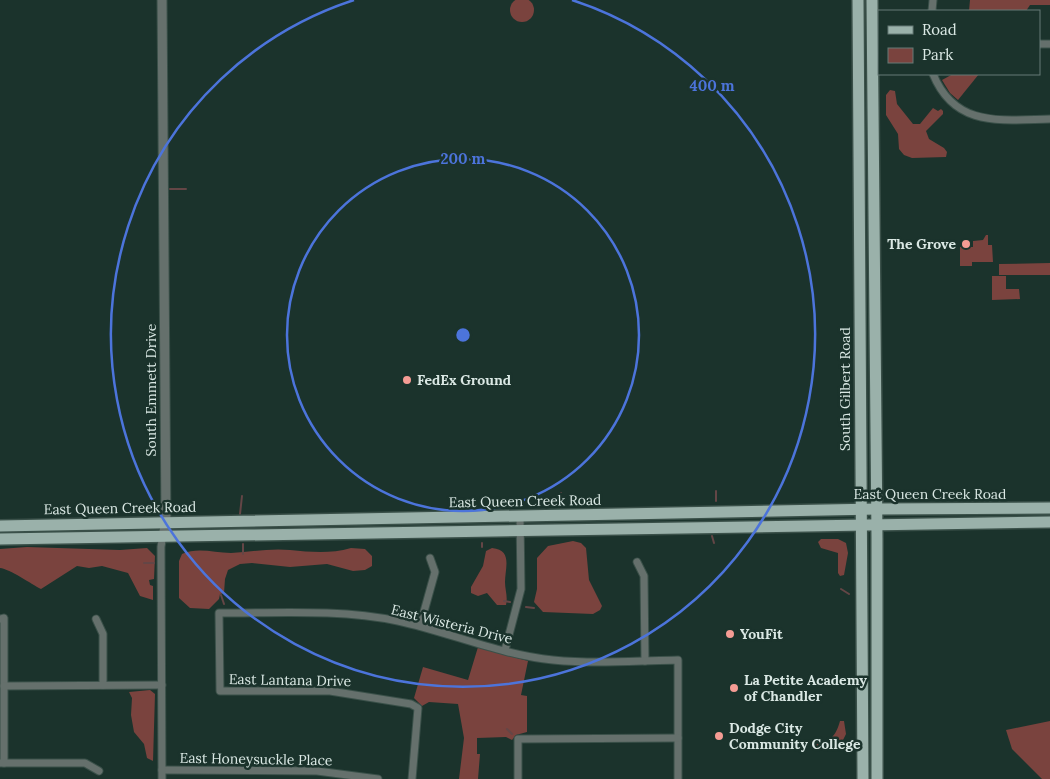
<svg xmlns="http://www.w3.org/2000/svg" width="1050" height="779" font-family="Lora,serif">
	<style>
		.green { fill: #7a433e }
		.lines { fill: none; stroke-linecap: round; stroke-linejoin: round }
		.stream { stroke: #644646; stroke-width: 2 }
		.minor-casing { stroke: #3a5049; stroke-width: 9 }
		.tertiary-casing { stroke: #3a5049; stroke-width: 11 }
		.primary-casing { stroke: #3a5049; stroke-width: 14 }
		.minor { stroke: #65706c; stroke-width: 7 }
		.tertiary { stroke: #65706c; stroke-width: 9 }
		.primary { stroke: #9ab1aa; stroke-width: 11 }
		.ring { fill: none; stroke: #4c74db; stroke-width: 2.5 }
		.poi-dot { fill: #f59c94; stroke: #1b332c; stroke-width: 2 }
		.labels { text-anchor: middle; dominant-baseline: central; stroke-width: 5; stroke-linejoin: round; paint-order: stroke }
		.poi-label { font-size: 14px; font-weight: bold; fill: #dae8e4; stroke: #1b332c; text-anchor: start }
		.street-label { font-size: 14px; fill: #dae8e4; stroke: #1b332c }
		.centre { fill: #4c74db; stroke: #1b332c; stroke-width: 2.5 }
		.ring-label { font-size: 15px; text-anchor: middle; font-weight: bold; fill: #4c74db; stroke: #1b332c; stroke-width: 5; stroke-linejoin: round; paint-order: stroke }
	</style>
	<rect width="100%" height="100%" fill="#1b332c"/>
	<g class="green">
		<circle cx="522" cy="10" r="12"/>
		<path d="M970 0H1050V5H1030L1026 11H969Z"/>
		<path d="M953 74H979L958 100 950 93 942 80Z"/>
		<path d="M890 90 895 91 897 104 913 124H920L933 108 938 111 941 109 943 111V114L926 131 929 139 944 148 947 152 946 157 912 158 904 155 899 149 898 134 886 115V95Z"/>
		<path d="M986 235H988V245H992L993 262H972V266H960V247H973V241L983 240Z"/>
		<path d="M1050 263V275H999V264Z"/>
		<path d="M992 276H1006V289H1019L1020 299 992 300Z"/>
		<path d="M821 539H838L846 543 848 553 844 575 840 576 838 573V553L821 548 818 542Z"/>
		<path d="M573 541 581 543 586 548 589 580 602 606 600 610 593 614 543 612 534 602 537 589V558L548 546Z"/>
		<path d="M27 547 120 550 147 548 155 556 154 579 149 580 150 585 153 586V600L140 596 128 573 102 566 89 568 77 566 41 589C31 584 10 569 0 568V549Z"/>
		<path d="M351 548 365 549 372 556V566L365 570 353 571 327 564 290 567 252 563 240 564 228 570 225 579 224 593 220 594 219 599 209 609 190 608 179 598V561L182 554C198 547 214 553 231 553 251 552 270 548 290 550 311 552 330 554 351 548Z"/>
		<path d="M492 548C513 550 505 568 505 582 505 590 508 596 506 605H497L487 593 478 596 471 593V587L483 566 486 551Z"/>
		<path d="M478 647 528 661 521 695 527 696V732L516 735 512 740 506 737 477 738V754H480L478 779H459L464 738 458 704 429 702 422 706 414 698 423 667 468 680Z"/>
		<path d="M150 690 155 694 153 761 147 758 144 744 134 732 131 715 132 698 129 692Z"/>
		<path d="M840 721H844L846 734 841 744 816 750V744C831 742 836 735 840 721Z"/>
		<path d="M1050 721V779H1042L1012 749 1006 730Z"/>
	</g>
	<g class="lines">
		<g class="stream">
			<path d="M170 189H186"/>
			<path d="M716 491V501"/>
			<path d="M561 493V507"/>
			<path d="M988 500 991 493"/>
			<path d="M240 514 242 496"/>
			<path d="M712 536 714 543"/>
			<path d="M482 543V547"/>
			<path d="M243 544V554"/>
			<path d="M144 563H154"/>
			<path d="M841 589 849 594"/>
			<path d="M221 595 224 604"/>
			<path d="M504 601 510 602"/>
			<path d="M526 607 534 608"/>
			<path d="M507 729 512 734"/>
		</g>
		<g class="minor-casing">
			<g id="minor">
				<path d="M932 11 933 0"/>
				<path d="M1039 44H1050"/>
				<path d="M933 74C955 128 1001 120 1050 119"/>
				<path d="M637 562 644 576 645 661"/>
				<path d="M0 619 4 618V763"/>
				<path d="M96 619 103 634V685"/>
				<path d="M420 626 435 572 430 558"/>
				<path d="M505 650 521 589 520 516"/>
				<path d="M4 686 162 685"/>
				<path d="M0 763H85L99 771"/>
				<path d="M162 770 317 771 378 779"/>
				<path d="M162 779 161 547 163 534"/>
				<path d="M412 779 418 708 411 704 330 691H220L219 613C279 613 340 609 398 621 449 632 501 655 553 660 594 664 637 661 678 660V779"/>
				<path d="M518 779V739L678 738"/>
			</g>
		</g>
		<g class="tertiary-casing">
			<path id="tertiary" d="M162 0 166 523 164 531"/>
		</g>
		<g class="primary-casing">
			<g id="primary">
				<path d="M858 0 863 779"/>
				<path d="M872 0 877 538V779"/>
				<path d="M0 526 877 509 1050 508"/>
				<path d="M0 539 1050 522"/>
			</g>
		</g>
		<use href="#minor" class="minor"/>
		<use href="#tertiary" class="tertiary"/>
		<use href="#primary" class="primary"/>
	</g>
	<g class="ring">
		<circle cx="463" cy="335" r="176"/>
		<path d="M572 0A352 352 0 1 1 354 0"/>
	</g>
	<g class="poi-dot">
		<circle cx="966" cy="244" r="5"/>
		<circle cx="407" cy="380" r="5"/>
		<circle cx="730" cy="634" r="5"/>
		<circle cx="734" cy="688" r="5"/>
		<circle cx="719" cy="736" r="5"/>
	</g>
	<g class="labels">
		<g class="poi-label">
			<text x="956" y="244" text-anchor="end">The Grove</text>
			<text x="417" y="380">FedEx Ground</text>
			<text x="740" y="634">YouFit</text>
			<text x="744" y="680">La Petite Academy<tspan x="744" dy="16">of Chandler</tspan></text>
			<text x="729" y="728">Dodge City<tspan x="729" dy="16">Community College</tspan></text>
		</g>
		<g class="street-label">
			<text transform="translate(845 389) rotate(-90)">South Gilbert Road</text>
			<text transform="translate(151 390) rotate(-90)">South Emmett Drive</text>
			<text x="930" y="494">East Queen Creek Road</text>
			<text transform="translate(525 501) rotate(-1)">East Queen Creek Road</text>
			<text transform="translate(120 508) rotate(-1)">East Queen Creek Road</text>
			<text transform="translate(452 624) rotate(14)">East Wisteria Drive</text>
			<text transform="translate(290 680) rotate(1)">East Lantana Drive</text>
			<text transform="translate(256 759) rotate(1)">East Honeysuckle Place</text>
		</g>
	</g>
	<circle cx="463" cy="335" r="8" class="centre"/>
	<g class="ring-label">
		<text x="712" y="91">400 m</text>
		<text x="463" y="164">200 m</text>
	</g>
	<rect x="878" y="10" width="162" height="65" fill="#1b332c" stroke="#677b76"/>
	<rect x="888" y="26" width="25" height="8" fill="#9ab1aa" stroke="#677b76"/>
	<text x="922" y="35" font-size="15" fill="#dae8e4">Road</text>
	<rect x="888" y="48" width="25" height="15" fill="#7a433e" stroke="#677b76"/>
	<text x="922" y="60" font-size="15" fill="#dae8e4">Park</text>
</svg>
